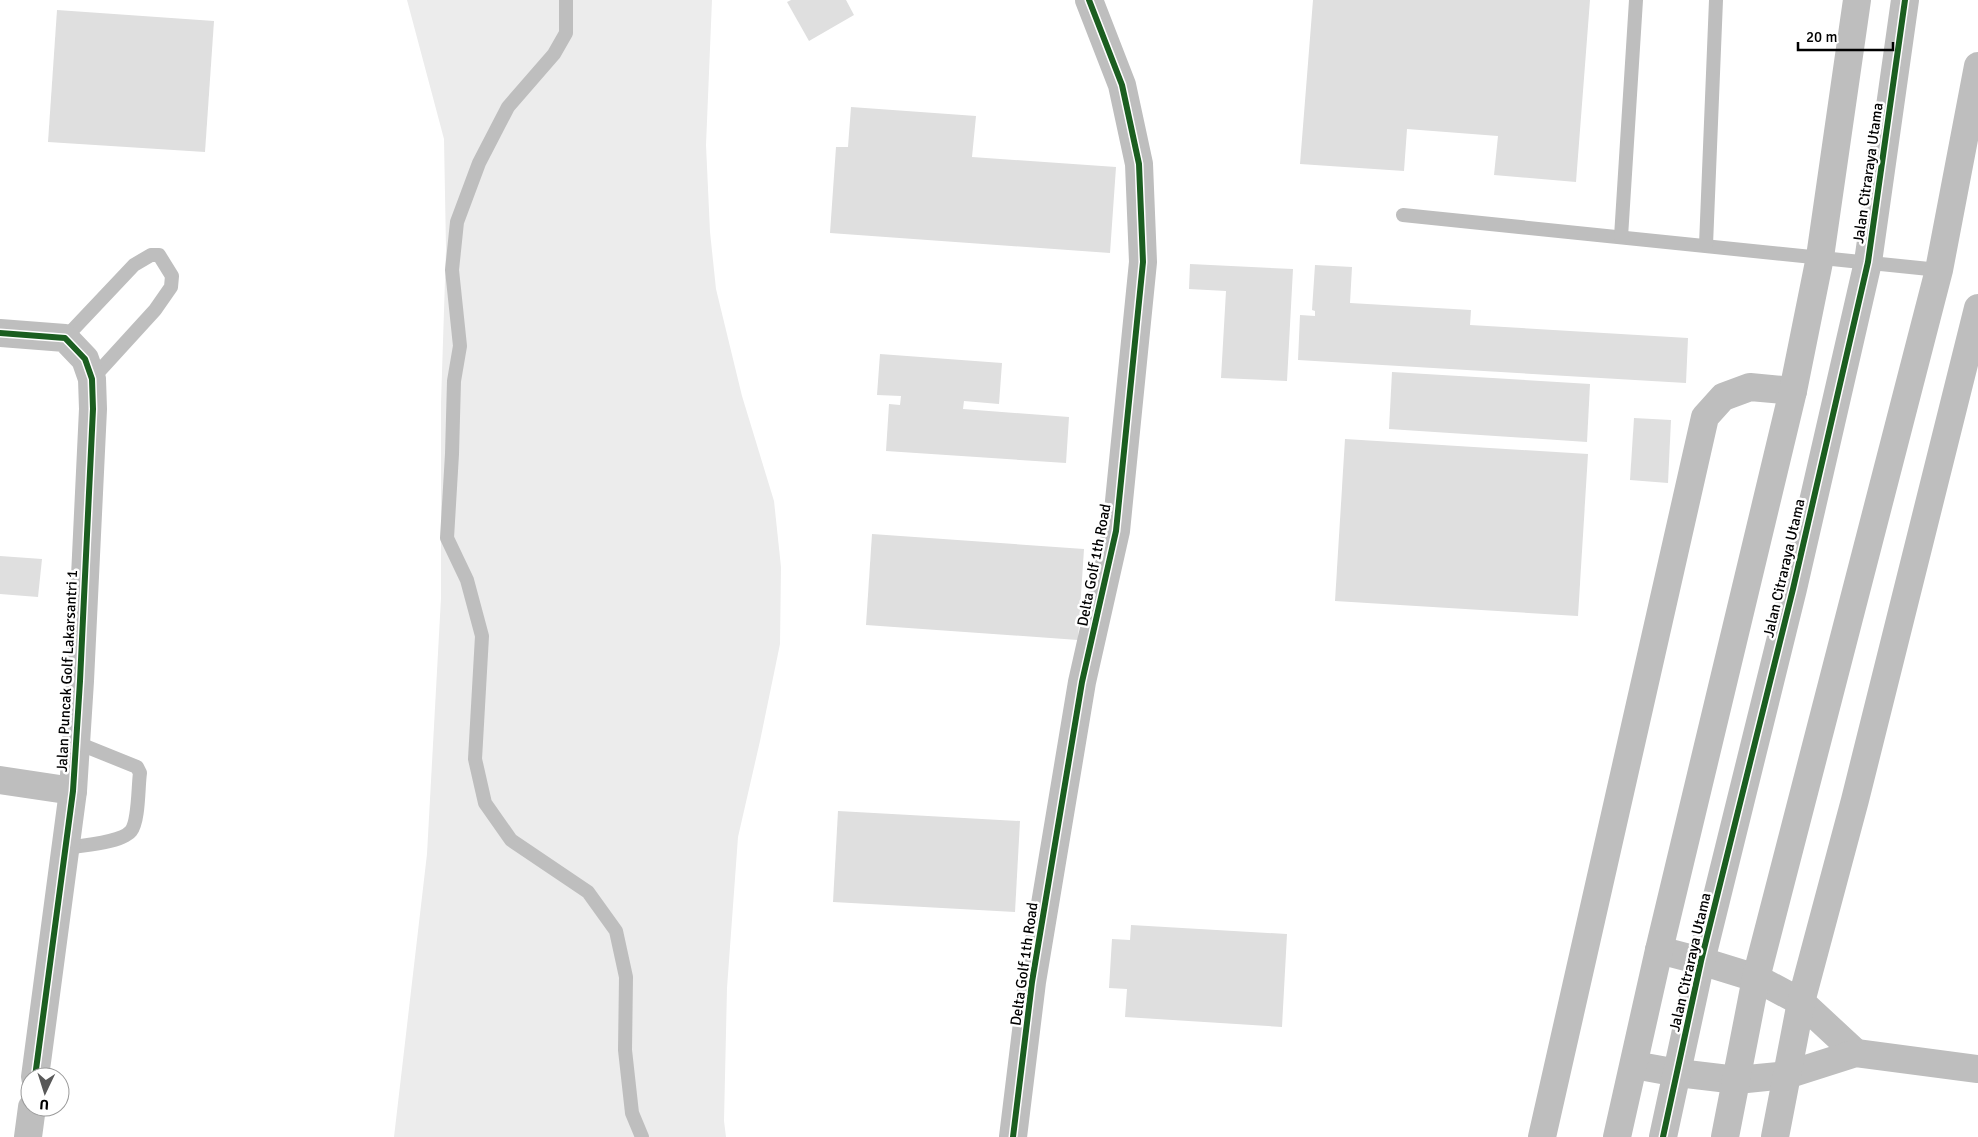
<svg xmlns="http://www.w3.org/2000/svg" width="1978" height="1137" font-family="Signika,sans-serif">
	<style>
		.green { fill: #ececec }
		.building { fill: #dfdfdf }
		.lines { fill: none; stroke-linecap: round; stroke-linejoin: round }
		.service { stroke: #bebebe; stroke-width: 14 }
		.minor { stroke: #bebebe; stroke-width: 28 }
		.tertiary { stroke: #bebebe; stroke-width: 28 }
		.cycleway-casing { stroke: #fff; stroke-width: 9 }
		.cycleway { stroke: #1b5e20; stroke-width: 6 }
		.labels { text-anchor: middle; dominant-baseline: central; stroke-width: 5; stroke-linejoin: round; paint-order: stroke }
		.street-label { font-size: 15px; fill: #000; stroke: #fff }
	</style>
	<rect width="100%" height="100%" fill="#fff"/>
	<path class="green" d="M407 0H712L706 145 710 232 716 289 742 396 774 501 781 567 780 644 760 741 738 837 727 988 724 1121 726 1137H394L427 854 441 598V403L446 249 444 139Z"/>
	<g class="building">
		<path d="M791 0H846L854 15 809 41 787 2Z"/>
		<path d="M1313 0H1590L1576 182 1494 175 1498 136 1407 129 1404 171 1300 164Z"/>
		<path d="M57 10 214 21 205 152 48 142Z"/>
		<path d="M851 107 976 116 972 157 1116 167 1110 253 830 233 836 147H848Z"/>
		<path d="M1190 264 1293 269 1287 381 1221 378 1226 291 1189 289Z"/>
		<path d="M1315 265 1352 267 1350 303 1471 310 1470 325 1688 338 1686 383 1298 360 1300 315 1315 316V311L1312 310Z"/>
		<path d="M880 354 1002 363 999 404 964 401 963 409 1069 417 1066 463 886 451 889 404 900 405 901 396 877 395Z"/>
		<path d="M1392 372 1590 384 1587 442 1389 429Z"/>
		<path d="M1634 418 1671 420 1668 483 1630 480Z"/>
		<path d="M1345 439 1588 454 1578 616 1335 601Z"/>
		<path d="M872 534 1084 549 1078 640 866 625Z"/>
		<path d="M0 556 42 559 38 597 0 594Z"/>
		<path d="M838 811 1020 821 1015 912 833 902Z"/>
		<path d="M1131 925 1287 934 1282 1027 1125 1017 1127 989 1109 988 1112 939 1130 940Z"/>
	</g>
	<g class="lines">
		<g class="service">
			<path d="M566 0V33L554 54 508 107 479 163 457 222 452 270 460 346 454 381 452 454 447 538 467 580 482 636 475 759 485 803 511 840 588 892 616 931 626 977 625 1050 632 1113 642 1137"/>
			<path d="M1403 215 1939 270"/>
			<path d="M1621 237 1636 0"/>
			<path d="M1706 245 1716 0"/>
			<path d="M65 338 134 265 151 255H159L172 276 171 287 155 310 92 379"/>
			<path d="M64 848C80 846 121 843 131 831 139 821 138 786 140 773L137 767 75 742"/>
		</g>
		<g class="minor">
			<path d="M0 333 65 338 85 359 92 379 93 409 80 681 73 791 35 1077"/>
			<path d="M0 780 73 791"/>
			<path d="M28 1137 32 1107"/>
			<path d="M1013 1137 1032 982 1082 682 1116 531 1143 262 1139 164 1122 85 1089 0"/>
			<path d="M1542 1137 1705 417 1723 397 1750 387 1793 391"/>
		</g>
		<g class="tertiary">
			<path d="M1659 950 1701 961 1756 978 1801 1002 1856 1053"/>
			<path d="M1634 1065 1678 1073 1737 1080 1787 1075 1856 1053 1978 1069"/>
			<path d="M1617 1137 1659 950 1793 391 1820 257 1857 0"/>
			<path d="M1663 1137 1701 961 1793 589 1868 262 1905 0"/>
			<path d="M1725 1137 1756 978 1939 270 1978 66"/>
			<path d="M1775 1137 1801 1002 1855 800 1978 308"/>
		</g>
		<g class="cycleway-casing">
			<g id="cycleway">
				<path d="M0 333 65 338 85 359 92 379 93 409 80 681 73 791 35 1077"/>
				<path d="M1013 1137 1032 982 1082 682 1116 531 1143 262 1139 164 1122 85 1089 0"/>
				<path d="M1663 1137 1701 961 1793 589 1868 262 1905 0"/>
			</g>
		</g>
		<use href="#cycleway" class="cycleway"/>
	</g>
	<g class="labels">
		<g class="street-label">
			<text transform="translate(1868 173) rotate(-82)">Jalan Citraraya Utama</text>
			<text transform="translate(1094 565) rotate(-79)">Delta Golf 1th Road</text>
			<text transform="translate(1784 568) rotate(-77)">Jalan Citraraya Utama</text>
			<text transform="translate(67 671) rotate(-87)">Jalan Puncak Golf Lakarsantri 1</text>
			<text transform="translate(1690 962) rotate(-77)">Jalan Citraraya Utama</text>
			<text transform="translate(1024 964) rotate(-82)">Delta Golf 1th Road</text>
		</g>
	</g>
	<g transform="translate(45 1092) rotate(184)"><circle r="24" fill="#ffffff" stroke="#999999"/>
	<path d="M0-4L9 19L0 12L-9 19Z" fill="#595959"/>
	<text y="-8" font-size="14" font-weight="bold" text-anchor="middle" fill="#000000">U</text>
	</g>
	<path d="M1798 42v8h95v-8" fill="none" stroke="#000000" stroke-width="2.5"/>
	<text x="1806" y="42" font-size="15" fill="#000000" stroke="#ffffff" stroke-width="4" paint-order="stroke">20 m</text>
</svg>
